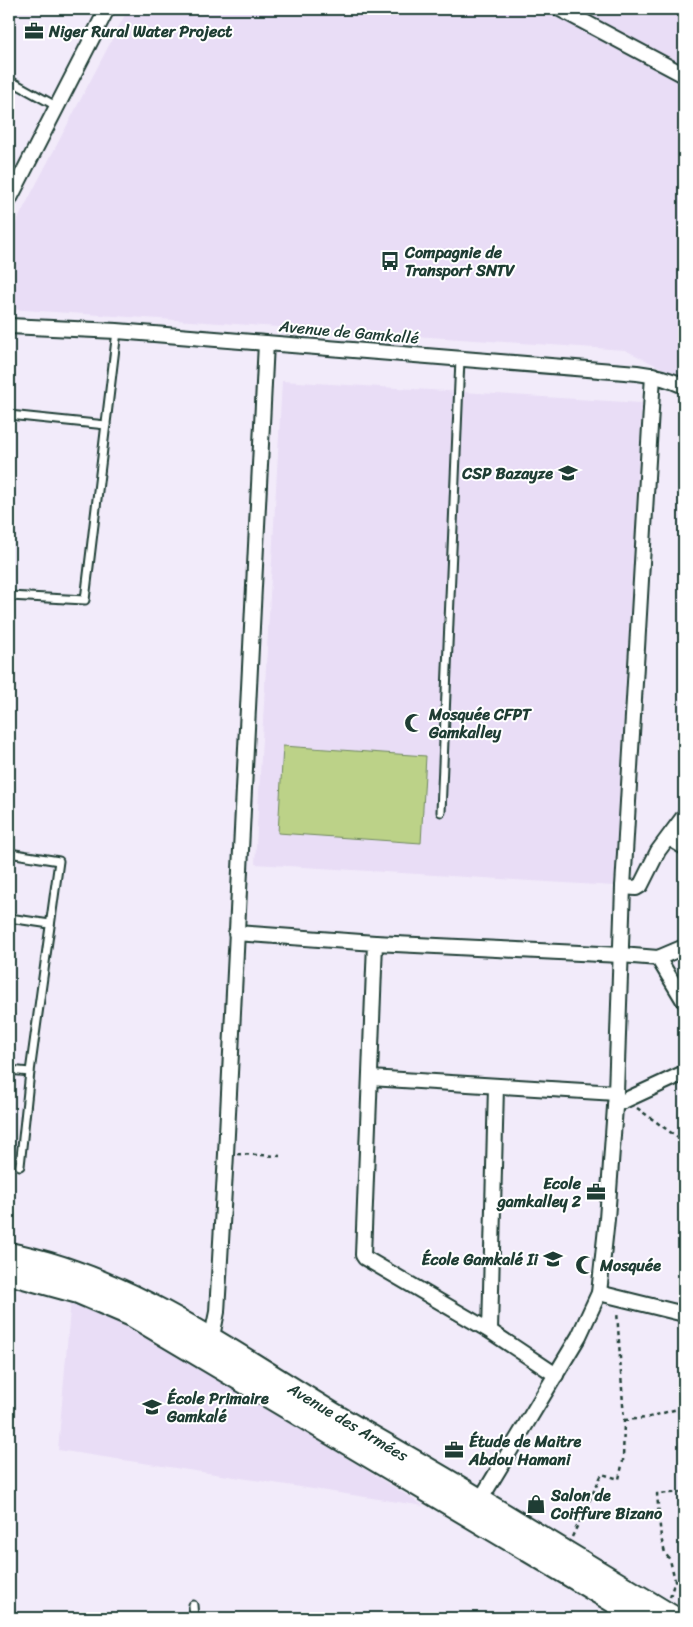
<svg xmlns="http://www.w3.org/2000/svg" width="693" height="1627" font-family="Sriracha,sans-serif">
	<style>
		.built { fill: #e9ddf6 }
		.green { fill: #bcd288; stroke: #6e885e }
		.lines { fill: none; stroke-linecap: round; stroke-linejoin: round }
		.service-casing { stroke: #1f3d34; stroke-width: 11 }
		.minor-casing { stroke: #1f3d34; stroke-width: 18 }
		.trunk-casing { stroke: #1f3d34; stroke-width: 26 }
		.path { stroke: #1f3d34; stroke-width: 2.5; stroke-dasharray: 4 4; stroke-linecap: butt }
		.service { stroke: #fff; stroke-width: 7 }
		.minor { stroke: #fff; stroke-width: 14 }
		.trunk { stroke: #fff; stroke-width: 22 }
		.labels { text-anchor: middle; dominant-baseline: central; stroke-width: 4; stroke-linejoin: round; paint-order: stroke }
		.poi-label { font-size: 16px; font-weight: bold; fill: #1f3d34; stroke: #fff; text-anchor: start }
		.street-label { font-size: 16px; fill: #1f3d34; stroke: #fff }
	</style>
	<rect width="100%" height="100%" fill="#f2ebfa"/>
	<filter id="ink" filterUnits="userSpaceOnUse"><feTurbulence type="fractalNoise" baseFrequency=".02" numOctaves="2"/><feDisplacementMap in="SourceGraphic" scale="10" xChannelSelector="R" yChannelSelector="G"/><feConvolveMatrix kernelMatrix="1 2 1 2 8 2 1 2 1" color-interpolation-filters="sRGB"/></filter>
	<g filter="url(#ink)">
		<g class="built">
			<path d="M128 9H684V379L625 350 9 309V236Z"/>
			<path d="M282 381 642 403 614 886 255 864Z"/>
			<path d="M71 1298 145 1334 175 1351 424 1506 58 1450Z"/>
		</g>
		<path class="green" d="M283 746 426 756 421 843 278 833Z"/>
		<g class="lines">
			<g class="service-casing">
				<g id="service">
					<path d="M9 80 56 106"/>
					<path d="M9 415 106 425"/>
					<path d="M9 596 85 600 117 331"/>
					<path d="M441 812 460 359"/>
					<path d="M9 853 59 861 30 1072 20 1166"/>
					<path d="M9 918 50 924"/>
					<path d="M9 1070 30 1072"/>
					<path d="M193 1605 194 1618"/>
				</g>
			</g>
			<g class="minor-casing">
				<g id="minor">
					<path d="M560 9 684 75"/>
					<path d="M9 200 107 9"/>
					<path d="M9 326 117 331 637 373C654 375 669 379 684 386"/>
					<path d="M669 838 684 847"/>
					<path d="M623 887 636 888 641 885 658 851 684 816"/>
					<path d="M236 933 375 943 363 1255 365 1258 490 1331 556 1375"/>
					<path d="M375 943 621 955 658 958 684 947"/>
					<path d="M658 958 684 1001"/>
					<path d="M370 1078 616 1093"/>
					<path d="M615 1105 684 1073"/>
					<path d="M599 1293 684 1314"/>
					<path d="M490 1331 496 1086"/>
					<path d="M210 1346 217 1312 226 1154 266 343"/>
					<path d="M476 1507 579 1336 599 1293 607 1219 616 1093 623 887 653 375"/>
				</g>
			</g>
			<g class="trunk-casing">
				<g id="trunk">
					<path d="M9 1254C129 1277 233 1354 336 1416 384 1445 433 1471 481 1501 546 1540 610 1579 674 1618"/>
					<path d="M9 1273 78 1292 132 1315 642 1618"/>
				</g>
			</g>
			<g class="path">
				<path d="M637 1108 684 1142"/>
				<path d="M237 1154 280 1156"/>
				<path d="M624 1420 646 1418 684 1407"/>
				<path d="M572 1537 602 1474 619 1479 623 1461 624 1420 617 1311"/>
				<path d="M670 1597 675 1580 670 1560 665 1553 661 1538 657 1494 684 1492"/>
			</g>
			<use href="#service" class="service"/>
			<use href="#minor" class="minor"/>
			<use href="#trunk" class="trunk"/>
		</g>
	</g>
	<defs>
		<g id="office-bare" transform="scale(1.5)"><path d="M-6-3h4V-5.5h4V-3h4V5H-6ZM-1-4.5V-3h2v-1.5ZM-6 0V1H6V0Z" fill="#1f3d34" stroke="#fff" stroke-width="2.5" paint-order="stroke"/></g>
		<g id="bus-bare" transform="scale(1.5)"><path d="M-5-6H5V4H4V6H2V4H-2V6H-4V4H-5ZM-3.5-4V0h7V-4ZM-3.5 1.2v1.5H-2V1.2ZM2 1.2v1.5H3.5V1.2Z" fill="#1f3d34" stroke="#fff" stroke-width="2.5" paint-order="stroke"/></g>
		<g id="school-bare" transform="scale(1.5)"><path d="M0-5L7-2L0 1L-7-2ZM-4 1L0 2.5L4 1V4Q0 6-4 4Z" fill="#1f3d34" stroke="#fff" stroke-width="2.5" paint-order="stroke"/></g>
		<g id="mosque-bare" transform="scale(1.5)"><path d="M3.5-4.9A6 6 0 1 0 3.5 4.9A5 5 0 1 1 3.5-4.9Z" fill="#1f3d34" stroke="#fff" stroke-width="2.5" paint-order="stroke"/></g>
		<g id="shop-bare" transform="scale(1.5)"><path d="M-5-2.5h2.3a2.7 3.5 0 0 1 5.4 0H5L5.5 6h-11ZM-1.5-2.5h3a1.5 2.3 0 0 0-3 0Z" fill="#1f3d34" stroke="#fff" stroke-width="2.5" paint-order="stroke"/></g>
	</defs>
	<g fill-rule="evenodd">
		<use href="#office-bare" x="34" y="31"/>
		<use href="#bus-bare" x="390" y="261"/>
		<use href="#school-bare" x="568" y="473"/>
		<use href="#mosque-bare" x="414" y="723"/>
		<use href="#office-bare" x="596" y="1192"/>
		<use href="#school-bare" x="553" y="1259"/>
		<use href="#mosque-bare" x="585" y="1265"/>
		<use href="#school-bare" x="152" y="1407"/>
		<use href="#office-bare" x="454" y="1450"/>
		<use href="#shop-bare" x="536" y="1504"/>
	</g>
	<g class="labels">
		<g class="poi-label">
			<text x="49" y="31">Niger Rural Water Project</text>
			<text x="405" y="252">Compagnie de<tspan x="405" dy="18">Transport SNTV</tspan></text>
			<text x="553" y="473" text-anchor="end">CSP Bazayze</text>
			<text x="429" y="714">Mosquée CFPT<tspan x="429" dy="18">Gamkalley</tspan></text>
			<text x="581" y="1183" text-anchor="end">Ecole<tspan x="581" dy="18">gamkalley 2</tspan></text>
			<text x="538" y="1259" text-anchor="end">École Gamkalé Ii</text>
			<text x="600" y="1265">Mosquée</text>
			<text x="167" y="1398">École Primaire<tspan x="167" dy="18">Gamkalé</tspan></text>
			<text x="469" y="1441">Étude de Maitre<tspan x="469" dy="18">Abdou Hamani</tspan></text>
			<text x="551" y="1495">Salon de<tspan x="551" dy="18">Coiffure Bizano</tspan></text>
		</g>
		<g class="street-label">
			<text transform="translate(349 332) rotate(5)">Avenue de Gamkallé</text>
			<text transform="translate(348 1422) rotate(31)">Avenue des Armées</text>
		</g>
	</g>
	<rect width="693" height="1627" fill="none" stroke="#fff" stroke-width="30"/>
	<rect x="15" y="15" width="663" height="1597" fill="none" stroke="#1f3d34" stroke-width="2" filter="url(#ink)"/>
</svg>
